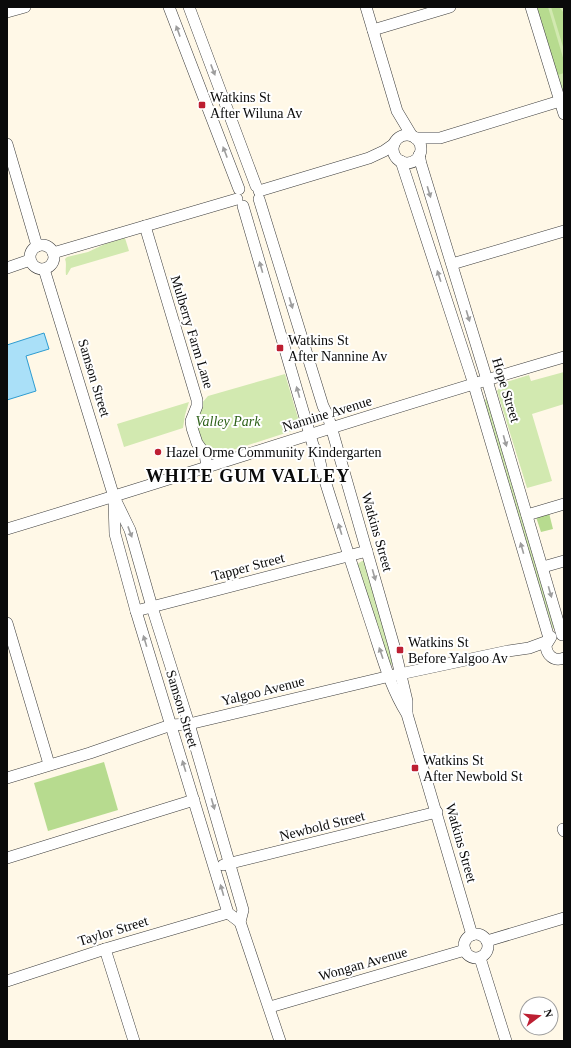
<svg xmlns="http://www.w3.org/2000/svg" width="571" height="1048" font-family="'Times New Roman',serif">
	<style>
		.green { fill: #d2e9b0 }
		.forest { fill: #b7db8f }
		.water { fill: #aae0f8; stroke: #2e9cd1 }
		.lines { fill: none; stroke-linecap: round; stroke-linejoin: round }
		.minor-casing { stroke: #3d3d3d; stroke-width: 12 }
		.minor { stroke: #fff; stroke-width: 11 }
		.oneway { fill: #9d9d9d }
		.poi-dot { fill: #bd1f32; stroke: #fff; stroke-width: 1.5 }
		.labels { text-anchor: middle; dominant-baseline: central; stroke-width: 4; stroke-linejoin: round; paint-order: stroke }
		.poi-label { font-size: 14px; fill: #0a0a0a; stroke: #fff; text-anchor: start }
		.street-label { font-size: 14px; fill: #0a0a0a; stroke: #fff }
		.park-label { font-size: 14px; font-style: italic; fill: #2e6219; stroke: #fff }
		.district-label { font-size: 18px; font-weight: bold; letter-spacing: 1px; fill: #0a0a0a; stroke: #fff }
	</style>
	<rect width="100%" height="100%" fill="#fff8e7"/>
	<g class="green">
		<path d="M537 7H564V96Z"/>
		<path d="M125 238 129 251 71 268 67 275H66C65 269 67 264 65 259L67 257 88 252 105 244Z"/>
		<path d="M564 372V404L532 414 552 481 527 488 497 391 503 383 529 375 531 381Z"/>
		<path d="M285 374 301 428 214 456 202 445 196 430 201 404 208 396Z"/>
		<path d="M488 399 555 628 553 629 480 401Z"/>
		<path d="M189 402 185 415 183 428 124 447 117 424Z"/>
		<path d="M362 561H364L394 664 390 665 356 565Z"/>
	</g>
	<g class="forest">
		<path d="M537 7H548L564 61V73L558 75Z"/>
		<path d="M551 7H559L564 13V50Z"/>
		<path d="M549 513 553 529 541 532 536 517Z"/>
		<path d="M104 762 118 810 48 831 34 783Z"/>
	</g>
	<path class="water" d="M44 333 49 349 26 356 36 391 7 400V345Z"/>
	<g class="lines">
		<g class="minor-casing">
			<g id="minor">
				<path d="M169 7 239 189"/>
				<path d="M189 7 256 186"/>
				<path d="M366 7 397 111 412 136"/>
				<path d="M531 7 564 114"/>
				<path d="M7 12 25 7"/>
				<path d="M373 30 450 7"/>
				<circle cx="407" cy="149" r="14"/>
				<path d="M415 138H440L560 101"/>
				<path d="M7 144 37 246"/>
				<path d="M419 155 421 164 484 370 562 635"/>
				<path d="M401 161 471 375 549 638"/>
				<path d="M259 191 369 158 384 151 394 144"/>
				<path d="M259 199 323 406 328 416 394 646 407 701V713"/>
				<path d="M243 206 313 445 319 458 322 471C338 523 355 574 372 626 382 656 390 687 407 714L472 935"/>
				<path d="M145 226 197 400V406L191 421 192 428 197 443 205 454 207 467"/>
				<circle cx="42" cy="257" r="12"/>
				<path d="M53 253 237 199"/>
				<path d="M452 264 564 231"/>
				<path d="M7 268 30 260"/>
				<path d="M44 269 114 497 130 530 152 607 189 724 243 910 240 922 280 1041"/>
				<path d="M114 501 115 534 136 611 228 913 240 922"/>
				<path d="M527 515 564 504"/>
				<path d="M7 529C193 473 378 411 564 357"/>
				<path d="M543 567 564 561"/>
				<path d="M136 611 367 551"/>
				<path d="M7 623 49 764"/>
				<path d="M551 637 546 645C546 655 554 662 564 658"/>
				<path d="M7 778 90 753 171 725 189 724 386 677 508 651 529 648 548 641"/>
				<path d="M563 829 564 831"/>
				<path d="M7 858 194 800"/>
				<path d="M223 865 437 812"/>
				<circle cx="476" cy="946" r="12"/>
				<path d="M487 941 564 918"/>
				<path d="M105 949 134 1041"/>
				<path d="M480 958 506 1041"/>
				<path d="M7 981 105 949 228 913"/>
				<path d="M270 1007 465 950"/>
			</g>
		</g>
		<use href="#minor" class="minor"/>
	</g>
	<defs><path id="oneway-solid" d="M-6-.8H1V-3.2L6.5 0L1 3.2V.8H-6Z"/></defs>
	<g class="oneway">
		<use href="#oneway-solid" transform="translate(178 31) rotate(-110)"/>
		<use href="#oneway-solid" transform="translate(213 70) rotate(69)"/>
		<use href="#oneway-solid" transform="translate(225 152) rotate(-111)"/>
		<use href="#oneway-solid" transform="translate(429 192) rotate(73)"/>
		<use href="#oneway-solid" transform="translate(261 267) rotate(-106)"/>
		<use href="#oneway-solid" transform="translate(439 276) rotate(-108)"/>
		<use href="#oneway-solid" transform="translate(291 303) rotate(73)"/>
		<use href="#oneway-solid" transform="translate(468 316) rotate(73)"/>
		<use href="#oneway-solid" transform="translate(298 392) rotate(-106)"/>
		<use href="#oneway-solid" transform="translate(505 441) rotate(74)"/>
		<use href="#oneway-solid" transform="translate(340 529) rotate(-107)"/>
		<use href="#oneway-solid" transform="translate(130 532) rotate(70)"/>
		<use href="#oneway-solid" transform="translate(522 548) rotate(-106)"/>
		<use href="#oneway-solid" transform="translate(374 575) rotate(74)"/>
		<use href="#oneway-solid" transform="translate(550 592) rotate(74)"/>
		<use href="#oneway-solid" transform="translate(145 641) rotate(-107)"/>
		<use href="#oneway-solid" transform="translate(381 653) rotate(-109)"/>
		<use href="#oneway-solid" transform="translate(184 766) rotate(-107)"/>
		<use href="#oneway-solid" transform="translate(213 804) rotate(74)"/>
		<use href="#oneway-solid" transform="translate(222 890) rotate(-106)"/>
	</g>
	<g class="poi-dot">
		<rect x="198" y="101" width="8" height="8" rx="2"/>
		<rect x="276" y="344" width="8" height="8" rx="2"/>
		<circle cx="158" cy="452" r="4"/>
		<rect x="396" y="646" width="8" height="8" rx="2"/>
		<rect x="411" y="764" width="8" height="8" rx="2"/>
	</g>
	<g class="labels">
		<g class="poi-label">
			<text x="210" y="97">Watkins St<tspan x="210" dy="16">After Wiluna Av</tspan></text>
			<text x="288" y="340">Watkins St<tspan x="288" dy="16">After Nannine Av</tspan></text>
			<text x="166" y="452">Hazel Orme Community Kindergarten</text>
			<text x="408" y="642">Watkins St<tspan x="408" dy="16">Before Yalgoo Av</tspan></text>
			<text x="423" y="760">Watkins St<tspan x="423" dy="16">After Newbold St</tspan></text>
		</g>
		<g class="street-label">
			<text transform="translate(192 332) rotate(73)">Mulberry Farm Lane</text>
			<text transform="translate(94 378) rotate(73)">Samson Street</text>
			<text transform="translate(506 390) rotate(73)">Hope Street</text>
			<text transform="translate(327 414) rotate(-17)">Nannine Avenue</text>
			<text transform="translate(377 532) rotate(74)">Watkins Street</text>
			<text transform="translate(248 567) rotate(-15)">Tapper Street</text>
			<text transform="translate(263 691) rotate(-14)">Yalgoo Avenue</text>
			<text transform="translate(182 709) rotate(73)">Samson Street</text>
			<text transform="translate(322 826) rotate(-14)">Newbold Street</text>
			<text transform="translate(461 843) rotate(74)">Watkins Street</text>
			<text transform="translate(113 931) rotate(-17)">Taylor Street</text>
			<text transform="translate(363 964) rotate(-16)">Wongan Avenue</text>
		</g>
		<g class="park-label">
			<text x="228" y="421">Valley Park</text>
		</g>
		<g class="district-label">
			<text x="248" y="476">WHITE GUM VALLEY</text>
		</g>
	</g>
	<rect width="571" height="1048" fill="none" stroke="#0a0a0a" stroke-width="16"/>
	<g transform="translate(539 1016) rotate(74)"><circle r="19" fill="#ffffff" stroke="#9d9d9d"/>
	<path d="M0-3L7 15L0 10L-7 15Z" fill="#bd1f32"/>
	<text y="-6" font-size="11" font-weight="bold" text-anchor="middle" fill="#0a0a0a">N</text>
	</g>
</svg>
